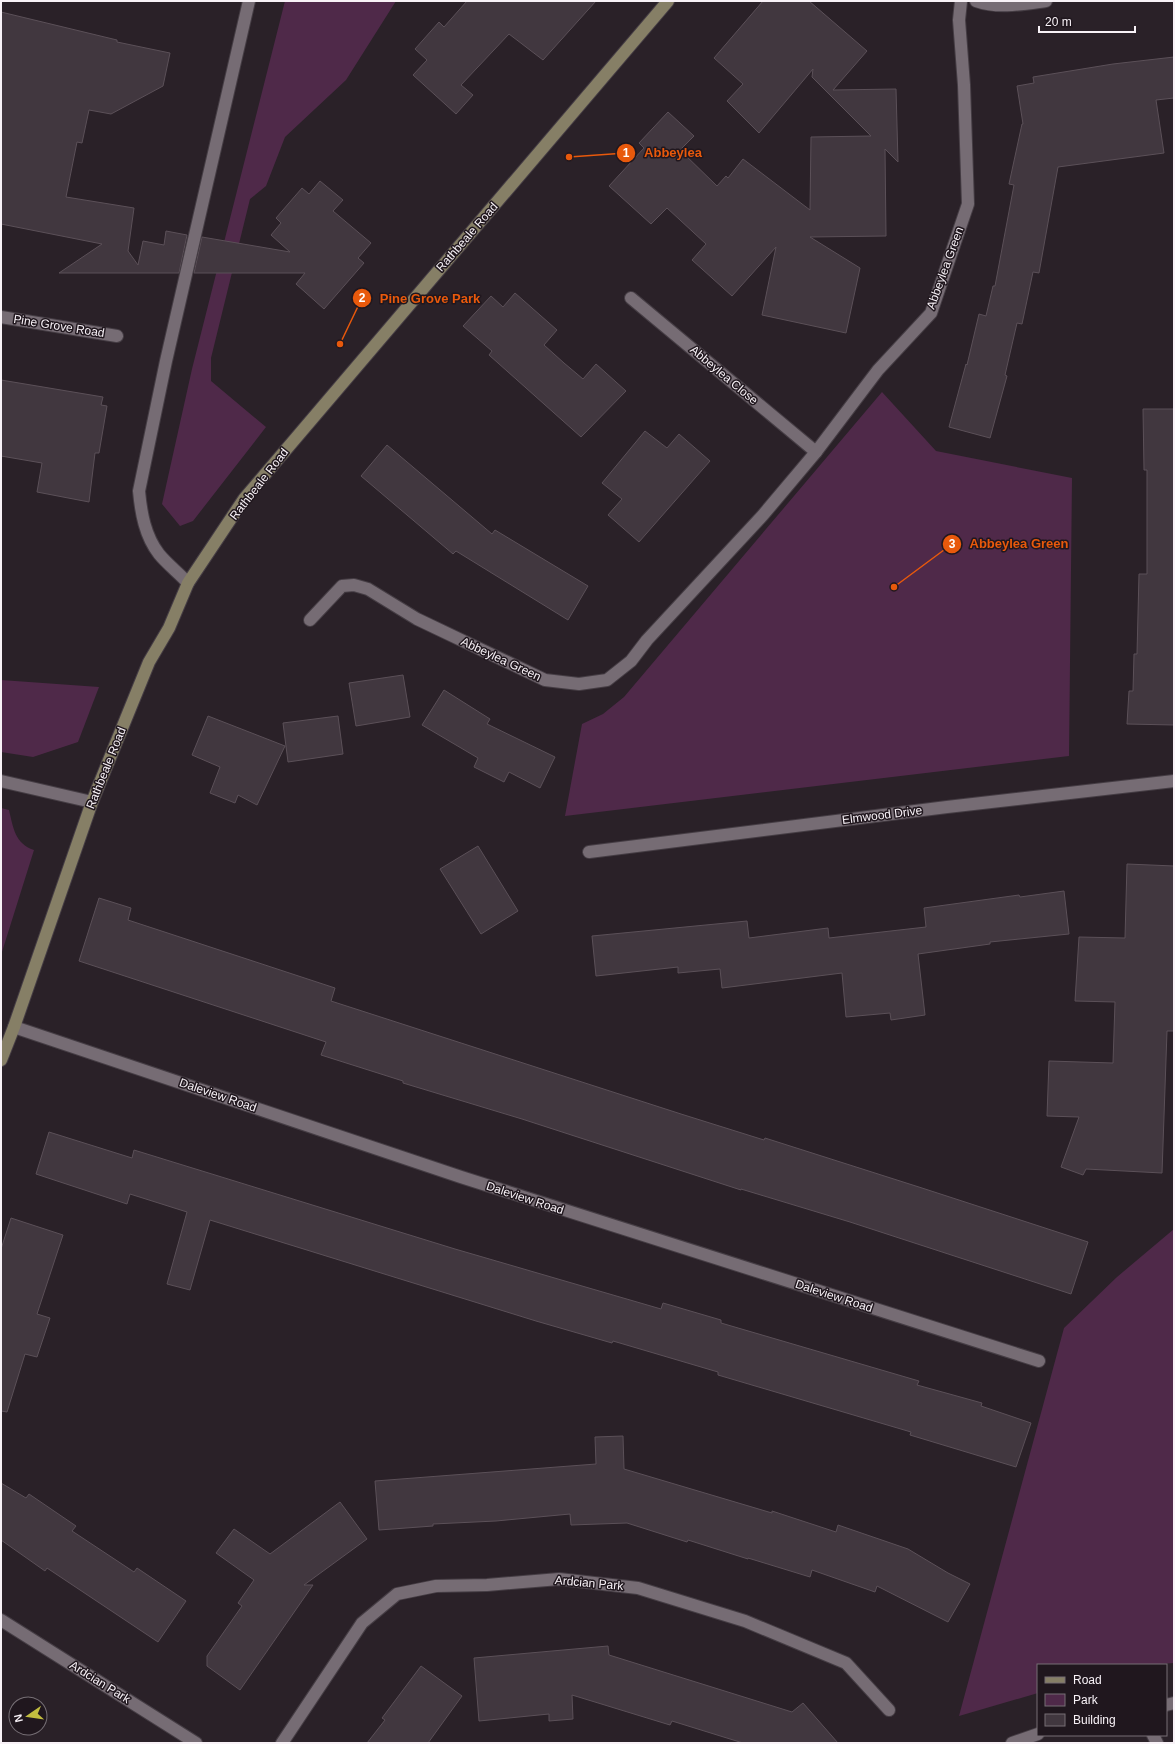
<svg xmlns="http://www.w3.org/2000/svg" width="1175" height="1744" font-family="Helvetica,sans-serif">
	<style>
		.green { fill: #4f2949 }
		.building { fill: #41373f; stroke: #5b5058 }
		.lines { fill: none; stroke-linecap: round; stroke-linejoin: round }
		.minor-casing { stroke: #453d44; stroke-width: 14 }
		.tertiary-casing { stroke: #453d44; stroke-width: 14 }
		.secondary-casing { stroke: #453d44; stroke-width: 14 }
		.minor { stroke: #766c74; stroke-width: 12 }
		.tertiary { stroke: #766c74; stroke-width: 12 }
		.secondary { stroke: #867f66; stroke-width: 12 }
		.labels { text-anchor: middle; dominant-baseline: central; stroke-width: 3; stroke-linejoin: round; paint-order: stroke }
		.street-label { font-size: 12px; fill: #f8f2f7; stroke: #20171e }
		.leader { fill: none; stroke: #e8590c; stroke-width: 1.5 }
		.callout-dot { fill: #e8590c; stroke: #20171e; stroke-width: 1.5 }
		.mark-label { font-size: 12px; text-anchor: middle; font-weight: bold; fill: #fff }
		.callout-label { font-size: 13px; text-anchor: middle; font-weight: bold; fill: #e8590c; stroke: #20171e; stroke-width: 3; stroke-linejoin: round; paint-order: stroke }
	</style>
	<rect width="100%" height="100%" fill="#2a2128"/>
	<g class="green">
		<path d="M285 1H396L346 80 285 137 266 186 250 199 211 358V381L266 427 193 521 180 526 162 504 192 369Z"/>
		<path d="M882 392 936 451 1072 478 1069 756 565 816 582 724 603 714 624 697Z"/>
		<path d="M1 680 99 687 78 742 33 757 1 752Z"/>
		<path d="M1 808 9 810C13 827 15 844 34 850L1 955Z"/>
		<path d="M1174 1229V1663L1146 1665H1038V1693L959 1716 1064 1328 1117 1277Z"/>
	</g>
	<g class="building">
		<path d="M467 1H596L543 60 509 34 461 85 473 95 456 114 413 75 427 60 415 49 439 22 444 27Z"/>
		<path d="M763 1H809L867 51 833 90 896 89 898 162 885 149 886 236 810 237 860 268 846 333 762 315 776 247 732 296 692 260 706 244 667 208 651 224 609 186 644 148 639 143 668 112 694 136 680 150 717 186 726 176 728 178 743 159 810 210 811 137 871 136 812 77 813 69 759 133 727 101 743 84 714 58Z"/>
		<path d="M1 12 117 40V42L170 53 163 86 111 114 89 110 82 143 77 142 66 197 134 208 128 251 138 265 143 241 164 245 166 231 187 235 179 273H59L102 244 1 224Z"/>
		<path d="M1174 57V98L1156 100 1164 153 1058 167 1039 273 1033 272 1022 324 1017 323 1005 375 1007 376 990 438 949 427 966 364 967 365 979 314 986 316 993 286H995L1014 185 1009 184 1022 124H1023L1017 86 1034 83 1033 77 1113 64Z"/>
		<path d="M320 181 343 200 333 211 371 243 358 258 364 263 324 309 296 284 305 273H194L202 237 290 252 271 235 281 223 276 218 302 188 309 194Z"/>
		<path d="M515 293 557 330 544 345 564 363 583 379 596 364 626 391 581 437 489 355 492 351 463 326 491 296 503 307Z"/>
		<path d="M1 380 103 397 101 405 107 406 99 453H95L89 502 37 492 42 463 1 456Z"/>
		<path d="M1143 409H1174V725L1127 724 1129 691H1133L1134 654H1137L1139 574H1147V470H1144Z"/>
		<path d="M645 431 667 448 679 434 710 461 639 542 608 515 622 499 602 483Z"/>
		<path d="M387 445 492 534 495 530 588 586 568 620 456 551 453 554 361 476Z"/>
		<path d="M403 675 410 717 356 726 349 683Z"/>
		<path d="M444 690 490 719 487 724 555 757 540 788 509 772 504 782 474 767 478 758 422 725Z"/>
		<path d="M208 716 285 746 257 805 238 795 235 803 210 793 220 767 192 755Z"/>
		<path d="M338 716 343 754 288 762 283 723Z"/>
		<path d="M478 846 518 911 481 934 440 869Z"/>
		<path d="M1127 864 1174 866V1031H1167L1162 1173 1086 1169 1083 1175 1061 1167 1079 1117 1047 1116 1049 1061 1113 1063 1115 1002 1075 1001 1079 937 1125 938Z"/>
		<path d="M1064 891 1069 934 990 942V944L918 954 925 1015 891 1020 890 1013 846 1017 842 973 722 988 720 969 678 973V967L596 976 592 936 747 921 749 938 828 928 829 938 926 927 924 908 1019 895 1020 897Z"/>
		<path d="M99 898 131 908 128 920 335 988 331 1001 681 1114 764 1140 765 1138 922 1188 1088 1242 1071 1294 850 1222 741 1189V1190L522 1119 403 1083V1081L321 1055 326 1042 79 961Z"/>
		<path d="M49 1132 132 1158 134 1150 455 1249 661 1309 663 1303 721 1320V1323L919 1381 917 1385 982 1403 981 1406 1031 1423 1016 1467 910 1435 911 1432 718 1375V1372L613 1341 612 1343 536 1321 210 1220 190 1290 167 1284 187 1212 130 1194 127 1204 36 1174Z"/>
		<path d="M11 1218 63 1235 37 1314 50 1318 37 1357 25 1354 7 1412 1 1411V1249Z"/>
		<path d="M623 1436 624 1469 772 1513V1511L836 1532 838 1525 908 1549 948 1573 970 1584 948 1622 877 1586 875 1592 812 1570 810 1577 748 1558V1559L688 1540 687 1542 627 1523 571 1525 570 1514 496 1521 433 1524V1526L379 1530 375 1481 596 1464 595 1437Z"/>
		<path d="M1 1483 26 1498 29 1494 76 1526 72 1531 134 1572 137 1568 186 1601 158 1642 47 1568 45 1571 1 1540Z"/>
		<path d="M340 1502 367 1539 304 1585H313L240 1690 207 1666V1656L242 1606 238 1603 254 1580 216 1553 234 1529 270 1554Z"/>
		<path d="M608 1646 609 1655 792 1712 803 1703 838 1743H743L672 1721 670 1725 572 1695 573 1719 549 1721V1714L479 1721 474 1658Z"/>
		<path d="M421 1666 462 1696 428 1743H367L385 1720 382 1718Z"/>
	</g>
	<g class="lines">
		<g class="minor-casing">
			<g id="minor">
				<path d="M976 1C998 9 1024 4 1046 1"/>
				<path d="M631 298 816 452"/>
				<path d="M1 317 117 336"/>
				<path d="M188 583C179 573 167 564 159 554 145 536 141 513 139 491L166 361 249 1"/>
				<path d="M310 620 342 586 354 585 368 589 417 619 545 680 579 684 607 680 631 661 647 640 763 515 816 452 878 370 931 313 968 204 964 85 959 20 961 1"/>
				<path d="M1 781 92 802"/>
				<path d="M589 852 947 807 1174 781"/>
				<path d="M14 1027 461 1177 1039 1361"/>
				<path d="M1 1620 196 1743"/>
				<path d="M1153 1735 1157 1743"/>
				<path d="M282 1743 362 1623 397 1594 436 1586 487 1585 559 1579 638 1588 745 1621 846 1663 889 1710"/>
			</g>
		</g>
		<g class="tertiary-casing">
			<g id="tertiary">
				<path d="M1166 1705 1174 1703"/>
				<path d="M1012 1743 1038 1734"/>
			</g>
		</g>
		<g class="secondary-casing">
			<path id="secondary" d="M1 1060 14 1027 92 802 149 662 169 628 188 583 244 499 668 1"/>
		</g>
		<use href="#minor" class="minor"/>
		<use href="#tertiary" class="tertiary"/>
		<use href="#secondary" class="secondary"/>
	</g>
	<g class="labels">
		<g class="street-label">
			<text transform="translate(467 237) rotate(-49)">Rathbeale Road</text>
			<text transform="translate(945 268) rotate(-70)">Abbeylea Green</text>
			<text transform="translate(59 326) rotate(9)">Pine Grove Road</text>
			<text transform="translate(724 375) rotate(40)">Abbeylea Close</text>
			<text transform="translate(259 484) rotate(-52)">Rathbeale Road</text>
			<text transform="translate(501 659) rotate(25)">Abbeylea Green</text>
			<text transform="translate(106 768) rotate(-68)">Rathbeale Road</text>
			<text transform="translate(882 815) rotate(-7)">Elmwood Drive</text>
			<text transform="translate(218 1095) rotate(19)">Daleview Road</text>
			<text transform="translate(525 1198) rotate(18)">Daleview Road</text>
			<text transform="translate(834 1296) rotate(18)">Daleview Road</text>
			<text transform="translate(589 1583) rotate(5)">Ardcian Park</text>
			<text transform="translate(100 1682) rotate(32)">Ardcian Park</text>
		</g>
	</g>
	<path class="leader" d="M569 157L626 153M340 344L362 298M894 587L952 544"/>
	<g class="callout-dot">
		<circle cx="569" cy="157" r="4"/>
		<circle cx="340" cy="344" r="4"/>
		<circle cx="894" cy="587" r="4"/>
		<circle cx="626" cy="153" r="10"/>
		<circle cx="362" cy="298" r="10"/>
		<circle cx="952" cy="544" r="10"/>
	</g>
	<g class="mark-label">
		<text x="626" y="157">1</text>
		<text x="362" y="302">2</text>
		<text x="952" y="548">3</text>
	</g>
	<g class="callout-label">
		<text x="673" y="157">Abbeylea</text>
		<text x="430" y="303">Pine Grove Park</text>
		<text x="1019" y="548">Abbeylea Green</text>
	</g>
	<rect width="1175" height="1744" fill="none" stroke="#f8f2f7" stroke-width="4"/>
	<rect x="1037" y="1664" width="130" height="72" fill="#20171e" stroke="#766f75"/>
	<rect x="1045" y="1677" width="20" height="6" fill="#867f66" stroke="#766f75"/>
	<text x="1073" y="1684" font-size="12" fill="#f8f2f7">Road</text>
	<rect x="1045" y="1694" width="20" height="12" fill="#4f2949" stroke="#766f75"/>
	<text x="1073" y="1704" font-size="12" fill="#f8f2f7">Park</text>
	<rect x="1045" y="1714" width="20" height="12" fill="#41373f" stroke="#766f75"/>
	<text x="1073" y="1724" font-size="12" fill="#f8f2f7">Building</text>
	<g transform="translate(28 1716) rotate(257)"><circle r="19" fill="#20171e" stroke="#766f75"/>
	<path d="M0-3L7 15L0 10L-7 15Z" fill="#c2bd3f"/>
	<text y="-6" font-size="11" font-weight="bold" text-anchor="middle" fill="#f8f2f7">N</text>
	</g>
	<path d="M1039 26v6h96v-6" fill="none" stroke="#f8f2f7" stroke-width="2"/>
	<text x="1045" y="26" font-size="12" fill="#f8f2f7" stroke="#20171e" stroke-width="3" paint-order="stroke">20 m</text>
</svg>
